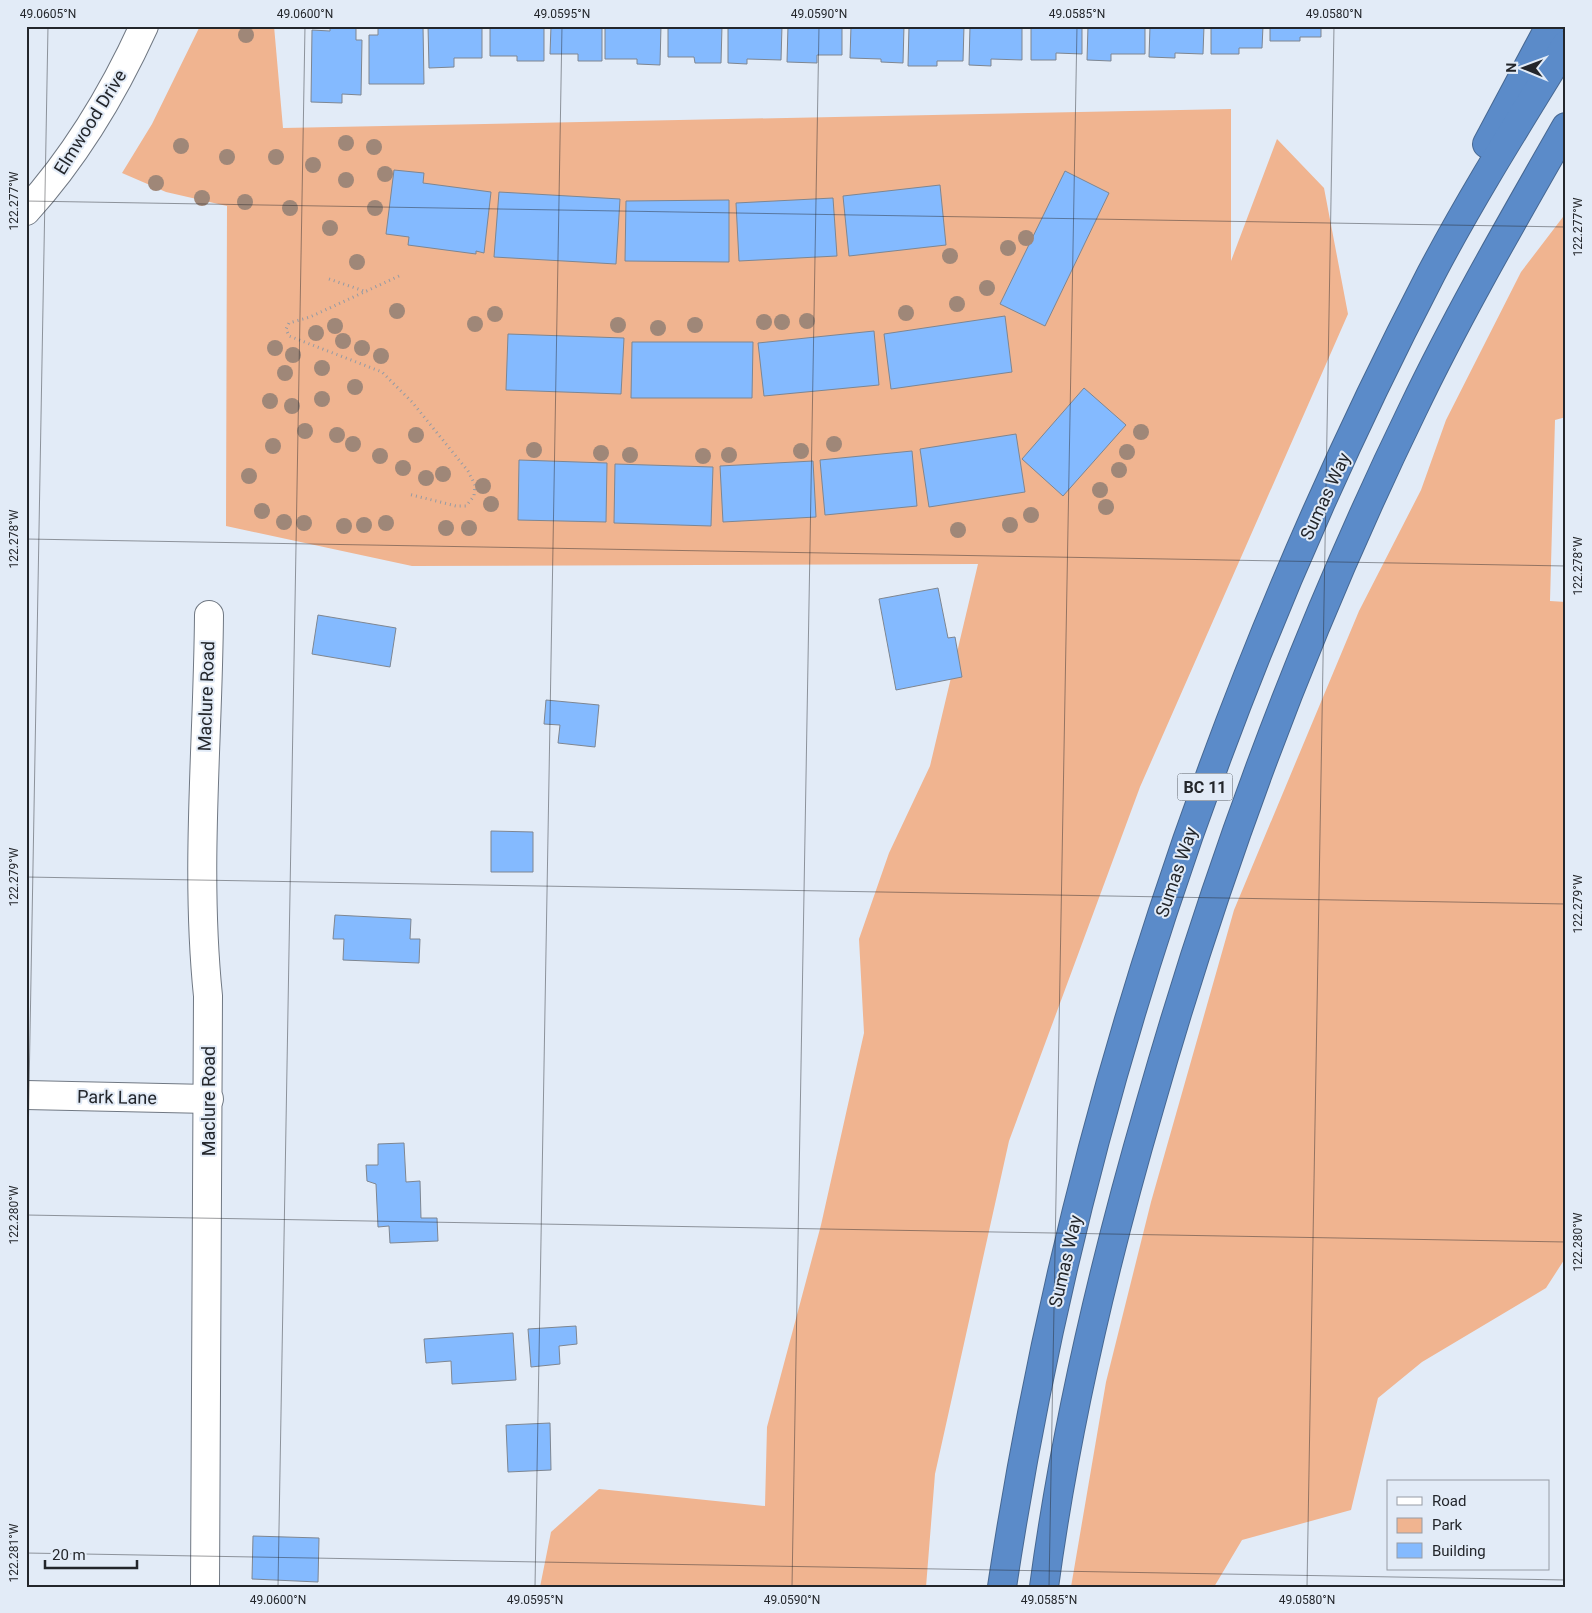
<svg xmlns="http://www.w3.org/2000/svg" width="1592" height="1613" font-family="Roboto,sans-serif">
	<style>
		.green { fill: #f0b490 }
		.building { fill: #84baff; stroke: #7e8691 }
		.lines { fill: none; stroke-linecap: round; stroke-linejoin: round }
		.minor-casing { stroke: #707883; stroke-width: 30 }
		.highway-casing { stroke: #476892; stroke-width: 30 }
		.path { stroke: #949ba4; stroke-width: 3; stroke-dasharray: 1 4; stroke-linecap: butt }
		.minor { stroke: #fff; stroke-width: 28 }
		.highway { stroke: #5b8bc9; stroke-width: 28 }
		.tree { fill: #9f8778 }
		.ticks { fill: none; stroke: #23262b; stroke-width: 1; stroke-opacity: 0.45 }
		.labels { text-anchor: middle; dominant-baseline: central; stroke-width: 4; stroke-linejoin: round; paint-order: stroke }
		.shield { fill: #e2ebf7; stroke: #5c6168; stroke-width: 1 }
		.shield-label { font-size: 16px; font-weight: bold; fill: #23262b }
		.street-label { font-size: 18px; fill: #23262b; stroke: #e2ebf7 }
		.neatline { fill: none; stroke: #23262b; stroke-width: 2 }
		.ticks-label { font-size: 12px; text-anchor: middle; fill: #23262b }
	</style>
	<rect width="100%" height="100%" fill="#e2ebf7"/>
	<g class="green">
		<path d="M200 26H274L283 128 1231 109V261L1277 139 1324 188 1348 314 1140 787 1009 1141 935 1474 926 1587H540L551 1532 599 1489 765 1506 767 1427 821 1225 864 1033 859 939 889 853 930 766 978 564 412 566 226 526 227 206 166 192 122 173 152 124Z"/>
		<path d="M1566 213V417L1555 420 1550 601 1566 602V1257L1546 1288 1422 1362 1378 1398 1351 1510 1242 1540 1214 1587H1071L1106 1382 1151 1202 1234 910 1359 611 1421 490 1446 420 1521 272Z"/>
	</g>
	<g class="building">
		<path d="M330 26H356V40H362L361 95 342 94V103L311 102 312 30 330 31Z"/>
		<path d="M378 26H423L424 84H369V35H378Z"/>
		<path d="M428 26H482V58H454V67L429 68Z"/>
		<path d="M490 26H544V61H517V56H490Z"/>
		<path d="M551 26H602V61H578V54H550Z"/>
		<path d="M605 26H661L660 65 637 64V59H605Z"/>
		<path d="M668 26H722L721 63H695L694 57H668Z"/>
		<path d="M728 26H782L781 60 747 59V64L728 63Z"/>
		<path d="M788 26H842V55H817V63L787 62Z"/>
		<path d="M851 26H904L903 63 881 62V59L850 58Z"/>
		<path d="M909 26H964L963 61H937V66H908Z"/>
		<path d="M970 26H1022V60L991 59V66L969 65Z"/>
		<path d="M1031 26H1082V54L1056 53V60H1031Z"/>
		<path d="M1088 26H1145V54H1111V61L1087 60Z"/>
		<path d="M1150 26H1204L1203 54 1175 53V58L1149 57Z"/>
		<path d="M1211 26H1263L1262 48H1239V54H1211Z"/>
		<path d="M1270 26H1321V37H1300V41H1270Z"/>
		<path d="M394 170 424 173 423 183 491 192 484 253 476 251V254L408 245 409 237 386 234Z"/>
		<path d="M1065 171 1109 193 1045 326 1000 304Z"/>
		<path d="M940 185 946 245 849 256 843 196Z"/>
		<path d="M499 192 620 199 616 264 494 257Z"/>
		<path d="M833 198 837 256 739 261 736 203Z"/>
		<path d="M729 200V262L625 261 626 201Z"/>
		<path d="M1005 316 1012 372 891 389 884 334Z"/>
		<path d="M874 331 879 385 764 396 758 343Z"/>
		<path d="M508 334 624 338 621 394 506 390Z"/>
		<path d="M632 342H753L752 398H631Z"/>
		<path d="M1084 388 1126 425 1063 496 1022 459Z"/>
		<path d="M1016 434 1025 492 929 507 920 449Z"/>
		<path d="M912 451 917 506 825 515 820 460Z"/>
		<path d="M519 460 607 463 606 522 518 520Z"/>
		<path d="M813 461 816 517 723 522 720 466Z"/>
		<path d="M615 464 713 467 711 526 614 523Z"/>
		<path d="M938 588 948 638 955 637 962 677 896 690 879 599Z"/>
		<path d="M318 615 396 628 390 667 312 654Z"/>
		<path d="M546 700 599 705 595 747 558 743 560 725 544 724Z"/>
		<path d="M491 831 533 832V872H491Z"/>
		<path d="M335 915 411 919 410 939H420L419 963 343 960 344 939H333Z"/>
		<path d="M404 1143 406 1182 420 1181 421 1218H437L438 1241 390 1243 389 1226 378 1227 376 1184 367 1181 366 1165H378V1144Z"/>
		<path d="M576 1326 577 1344 559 1346 560 1364 531 1367 528 1329Z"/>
		<path d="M513 1333 516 1380 452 1384 451 1361 426 1363 424 1339Z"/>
		<path d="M550 1423 551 1470 508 1472 506 1425Z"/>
		<path d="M253 1536 319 1538 318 1582 252 1579Z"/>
	</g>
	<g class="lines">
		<g class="minor-casing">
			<g id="minor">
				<path d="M26 211C76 156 113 94 144 26"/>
				<path d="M26 1095 209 1099"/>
				<path d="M205 1587 208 996C195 869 208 742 209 615"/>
			</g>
		</g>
		<g class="highway-casing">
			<g id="highway">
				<path d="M1487 144 1550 26"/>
				<path d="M1002 1587C1071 1129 1218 685 1431 274 1472 196 1520 120 1566 45"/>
				<path d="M1044 1587C1066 1424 1104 1263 1150 1105 1218 866 1304 633 1413 409 1459 313 1513 220 1566 127"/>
			</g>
		</g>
		<g class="path">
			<path d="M399 276 310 317 289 323 286 329 289 336 382 372 412 402 468 471 475 485 474 496 466 506H456L408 494"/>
			<path d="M329 279 367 292"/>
		</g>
		<use href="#minor" class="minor"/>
		<use href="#highway" class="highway"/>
	</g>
	<g class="tree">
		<circle cx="246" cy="35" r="8"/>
		<circle cx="346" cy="143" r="8"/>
		<circle cx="181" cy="146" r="8"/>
		<circle cx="374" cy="147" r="8"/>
		<circle cx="227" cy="157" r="8"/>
		<circle cx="276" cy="157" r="8"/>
		<circle cx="313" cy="165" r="8"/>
		<circle cx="385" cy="174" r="8"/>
		<circle cx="346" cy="180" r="8"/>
		<circle cx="156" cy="183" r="8"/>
		<circle cx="202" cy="198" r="8"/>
		<circle cx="245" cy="202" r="8"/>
		<circle cx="290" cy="208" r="8"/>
		<circle cx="375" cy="208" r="8"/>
		<circle cx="330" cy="228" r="8"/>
		<circle cx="1026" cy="238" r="8"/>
		<circle cx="1008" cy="248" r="8"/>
		<circle cx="950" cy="256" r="8"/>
		<circle cx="357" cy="262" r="8"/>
		<circle cx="987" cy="288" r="8"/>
		<circle cx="957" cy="304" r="8"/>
		<circle cx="397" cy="311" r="8"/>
		<circle cx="906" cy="313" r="8"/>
		<circle cx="495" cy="314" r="8"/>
		<circle cx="807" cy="321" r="8"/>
		<circle cx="764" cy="322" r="8"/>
		<circle cx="782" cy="322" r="8"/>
		<circle cx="475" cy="324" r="8"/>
		<circle cx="618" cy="325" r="8"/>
		<circle cx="695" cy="325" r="8"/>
		<circle cx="335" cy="326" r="8"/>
		<circle cx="658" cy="328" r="8"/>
		<circle cx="316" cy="333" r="8"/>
		<circle cx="343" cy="341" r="8"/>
		<circle cx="275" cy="348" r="8"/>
		<circle cx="362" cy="348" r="8"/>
		<circle cx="293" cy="355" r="8"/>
		<circle cx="381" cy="356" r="8"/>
		<circle cx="322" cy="368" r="8"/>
		<circle cx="285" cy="373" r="8"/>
		<circle cx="355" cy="387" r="8"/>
		<circle cx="322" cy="399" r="8"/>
		<circle cx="270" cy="401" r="8"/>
		<circle cx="292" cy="406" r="8"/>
		<circle cx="305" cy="431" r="8"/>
		<circle cx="1141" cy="432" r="8"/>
		<circle cx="337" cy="435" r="8"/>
		<circle cx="416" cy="435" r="8"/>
		<circle cx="353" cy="444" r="8"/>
		<circle cx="834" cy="444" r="8"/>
		<circle cx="273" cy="446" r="8"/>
		<circle cx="534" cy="450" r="8"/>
		<circle cx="801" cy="451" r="8"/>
		<circle cx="1127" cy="452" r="8"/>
		<circle cx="601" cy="453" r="8"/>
		<circle cx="630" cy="455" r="8"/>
		<circle cx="729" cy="455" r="8"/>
		<circle cx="380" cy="456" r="8"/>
		<circle cx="703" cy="456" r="8"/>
		<circle cx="403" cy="468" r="8"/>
		<circle cx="1119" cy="470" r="8"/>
		<circle cx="443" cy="474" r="8"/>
		<circle cx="249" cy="476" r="8"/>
		<circle cx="426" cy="478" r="8"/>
		<circle cx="483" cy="486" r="8"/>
		<circle cx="1100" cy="490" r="8"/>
		<circle cx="491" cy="504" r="8"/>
		<circle cx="1106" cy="507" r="8"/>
		<circle cx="262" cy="511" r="8"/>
		<circle cx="1031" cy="515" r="8"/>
		<circle cx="284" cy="522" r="8"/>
		<circle cx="304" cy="523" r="8"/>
		<circle cx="386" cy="523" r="8"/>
		<circle cx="364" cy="525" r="8"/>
		<circle cx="1010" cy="525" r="8"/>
		<circle cx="344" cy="526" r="8"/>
		<circle cx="446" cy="528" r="8"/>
		<circle cx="469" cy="528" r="8"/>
		<circle cx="958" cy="530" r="8"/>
	</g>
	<path class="ticks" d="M26 201 1566 227M26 539 1566 566M26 877 1566 904M26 1215 1566 1242M26 1258 48 26M26 1553 1566 1580M278 1587 305 26M535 1587 562 26M792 1587 819 26M1049 1587 1077 26M1307 1587 1334 26M1564 1587 1566 1478"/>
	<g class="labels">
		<rect class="shield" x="1177.5" y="773.5" width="55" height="27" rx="4"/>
		<g class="shield-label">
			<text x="1205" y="787">BC 11</text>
		</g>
		<g class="street-label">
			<text transform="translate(90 122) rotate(-58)">Elmwood Drive</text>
			<text transform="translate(1325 496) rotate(-65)">Sumas Way</text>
			<text transform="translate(206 696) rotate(-88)">Maclure Road</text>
			<text transform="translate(1176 872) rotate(-71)">Sumas Way</text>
			<text transform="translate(117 1097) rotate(1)">Park Lane</text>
			<text transform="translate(208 1101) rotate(-90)">Maclure Road</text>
			<text transform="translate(1065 1261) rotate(-77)">Sumas Way</text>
		</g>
	</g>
	<rect width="1592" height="1613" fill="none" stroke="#e2ebf7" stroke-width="55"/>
	<rect x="1387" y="1480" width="162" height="90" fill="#e2ebf7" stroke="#969ca5"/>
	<rect x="1397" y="1497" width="25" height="8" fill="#ffffff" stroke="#969ca5"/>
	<text x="1432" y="1506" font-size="15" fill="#23262b">Road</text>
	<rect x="1397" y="1518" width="25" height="15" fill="#f0b490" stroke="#969ca5"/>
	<text x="1432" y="1530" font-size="15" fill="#23262b">Park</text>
	<rect x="1397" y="1543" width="25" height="15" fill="#84baff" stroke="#969ca5"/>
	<text x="1432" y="1556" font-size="15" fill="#23262b">Building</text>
	<g transform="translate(1524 68) rotate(271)" stroke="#e2ebf7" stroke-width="4" paint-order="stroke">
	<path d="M0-4L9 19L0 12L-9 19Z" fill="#23262b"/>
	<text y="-8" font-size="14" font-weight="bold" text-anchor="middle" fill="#23262b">N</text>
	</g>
	<path d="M45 1560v8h92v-8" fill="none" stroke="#23262b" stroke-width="2.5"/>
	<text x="52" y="1560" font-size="15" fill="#23262b" stroke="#e2ebf7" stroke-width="4" paint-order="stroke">20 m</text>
	<rect x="28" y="28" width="1536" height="1558" class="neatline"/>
	<g class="ticks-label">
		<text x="48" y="18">49.0605°N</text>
		<text x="305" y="18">49.0600°N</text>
		<text x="562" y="18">49.0595°N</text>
		<text x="819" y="18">49.0590°N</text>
		<text x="1077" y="18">49.0585°N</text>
		<text x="1334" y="18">49.0580°N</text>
		<text transform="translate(14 201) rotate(-90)" y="4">122.277°W</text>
		<text transform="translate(1578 227) rotate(-90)" y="4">122.277°W</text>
		<text transform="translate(14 539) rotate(-90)" y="4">122.278°W</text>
		<text transform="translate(1578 566) rotate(-90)" y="4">122.278°W</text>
		<text transform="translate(14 877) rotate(-90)" y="4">122.279°W</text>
		<text transform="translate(1578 904) rotate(-90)" y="4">122.279°W</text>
		<text transform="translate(14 1215) rotate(-90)" y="4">122.280°W</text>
		<text transform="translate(1578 1242) rotate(-90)" y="4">122.280°W</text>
		<text transform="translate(14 1553) rotate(-90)" y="4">122.281°W</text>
		<text x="278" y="1604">49.0600°N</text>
		<text x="535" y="1604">49.0595°N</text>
		<text x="792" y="1604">49.0590°N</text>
		<text x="1049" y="1604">49.0585°N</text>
		<text x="1307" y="1604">49.0580°N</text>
	</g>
</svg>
